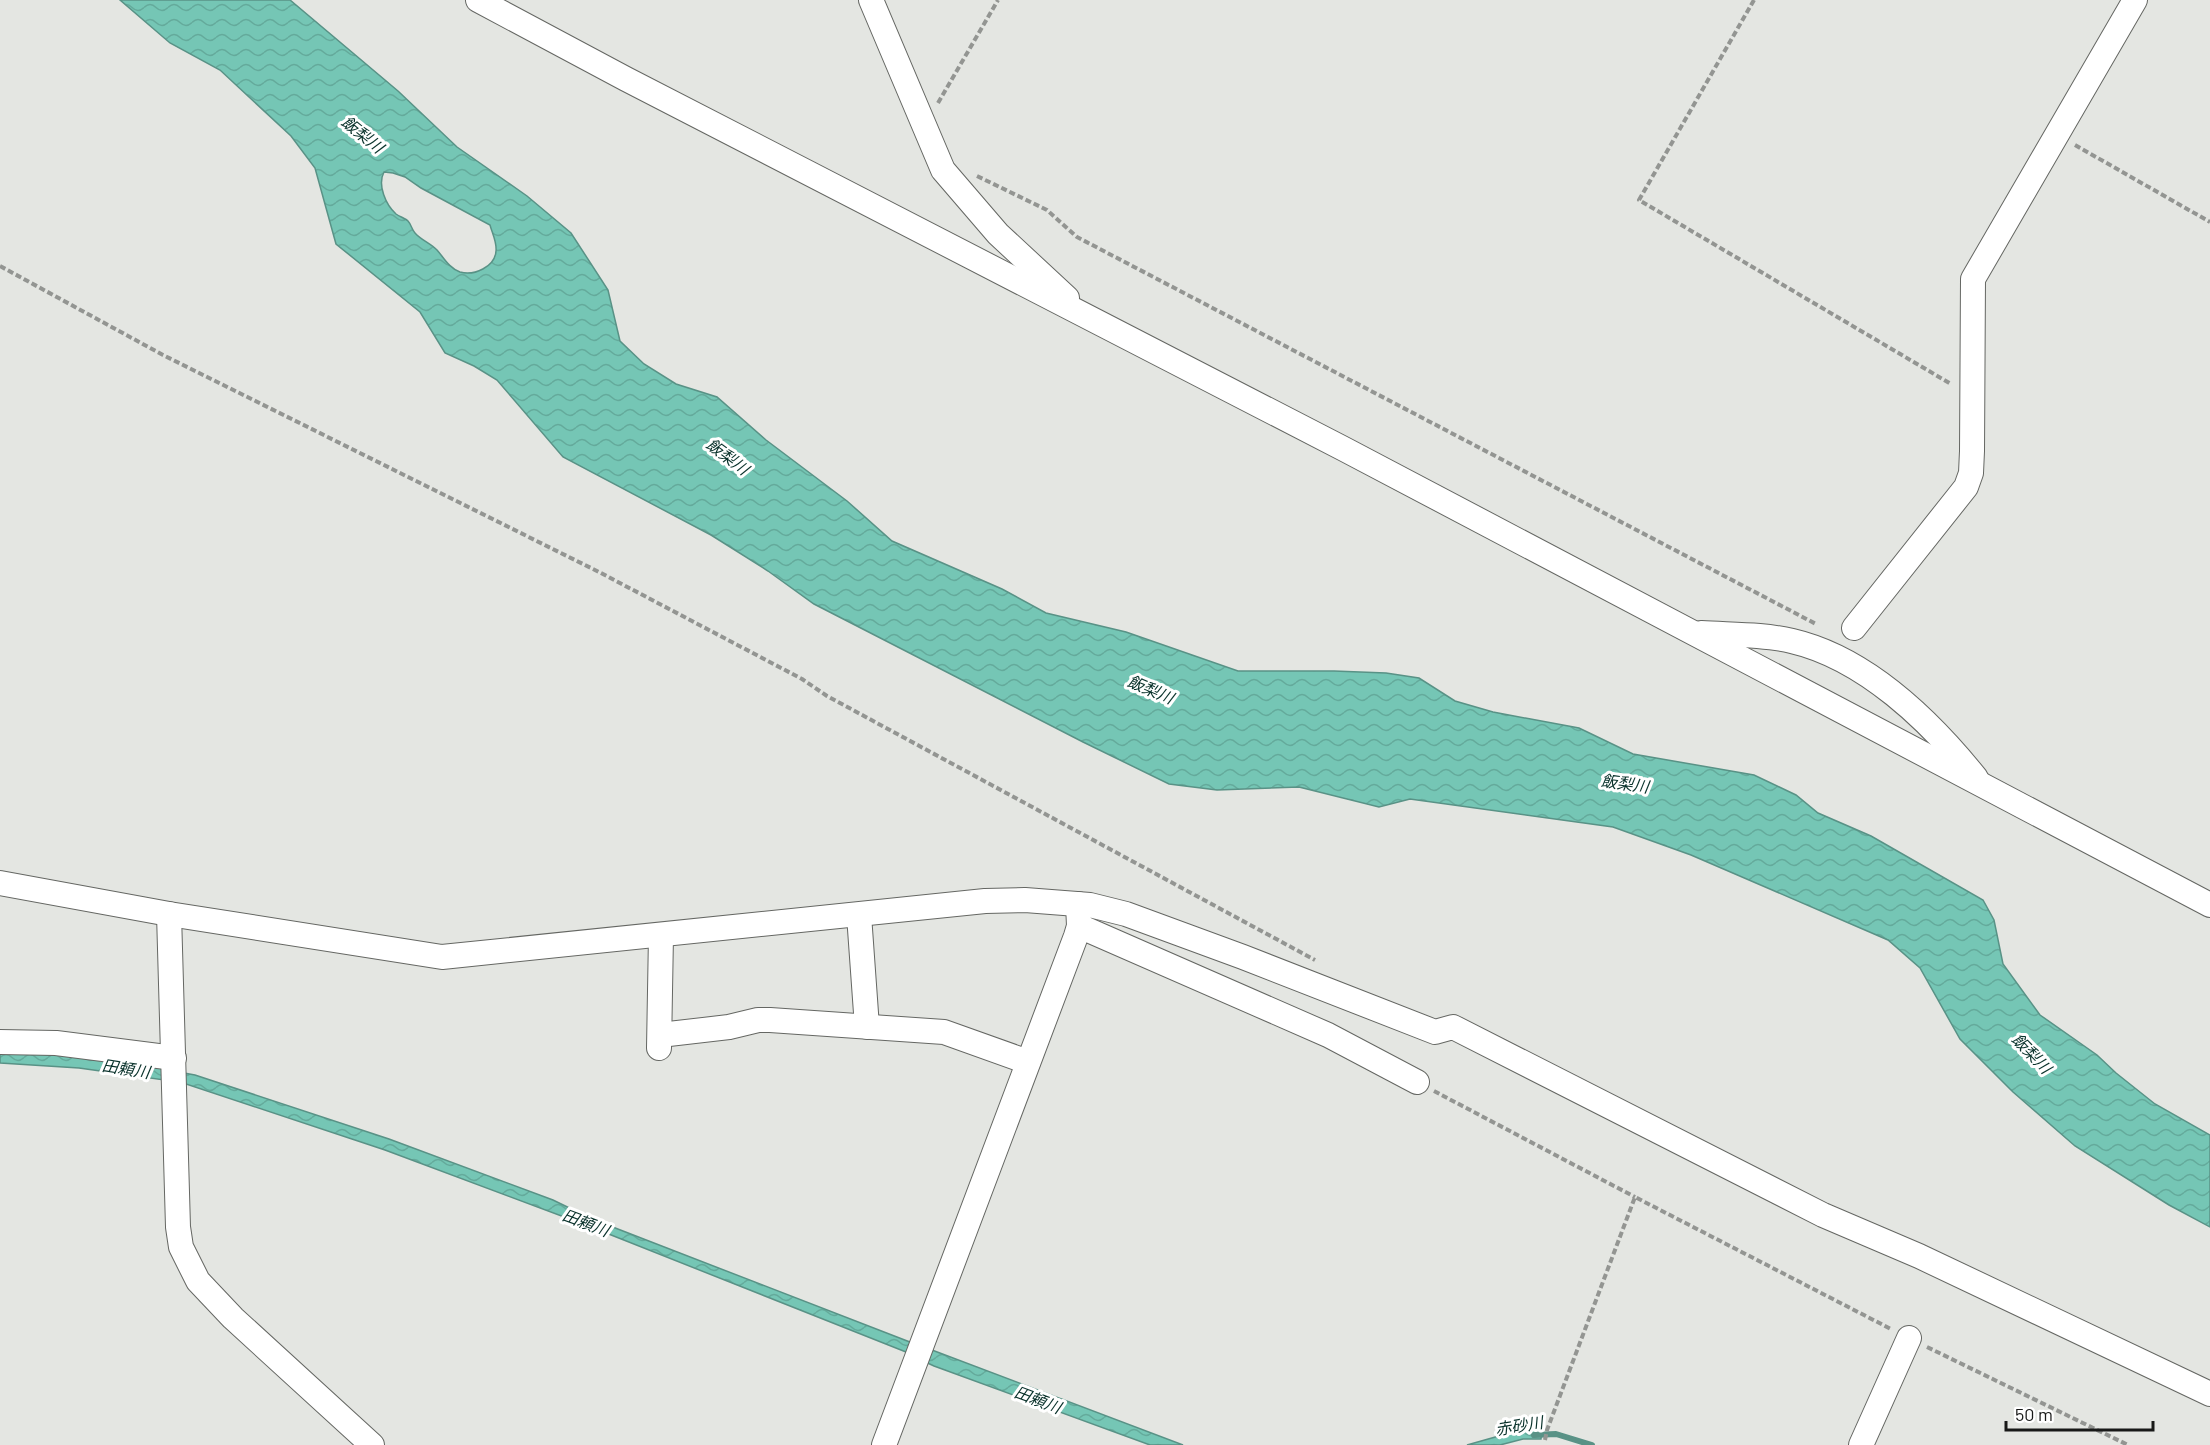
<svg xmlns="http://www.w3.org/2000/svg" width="2210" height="1445" font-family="Barlow,'Noto Sans JP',sans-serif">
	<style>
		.water { fill: url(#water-waves); stroke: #599286; stroke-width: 1.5; fill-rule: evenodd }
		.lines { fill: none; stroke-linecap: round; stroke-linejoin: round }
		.stream { stroke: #599286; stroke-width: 6 }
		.minor-casing { stroke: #656763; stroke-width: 26 }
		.path { stroke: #939592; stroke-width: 4; stroke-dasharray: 6 3; stroke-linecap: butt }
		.minor { stroke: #fff; stroke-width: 24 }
		.labels { text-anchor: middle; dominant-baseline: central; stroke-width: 6; stroke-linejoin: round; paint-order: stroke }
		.water-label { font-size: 16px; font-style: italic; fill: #08312a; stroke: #fff }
	</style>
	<defs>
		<pattern id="water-waves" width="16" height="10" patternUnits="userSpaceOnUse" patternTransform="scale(1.5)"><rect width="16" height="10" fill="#75c6b5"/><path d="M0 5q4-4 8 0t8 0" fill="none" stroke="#64aa9b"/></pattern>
	</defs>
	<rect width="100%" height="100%" fill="#e4e6e2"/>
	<g class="water">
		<path d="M120 0H290L398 91 457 147 527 196 571 233 608 290 620 341 644 364 676 384 717 397 766 440 847 501 892 541 1002 589 1046 613 1126 632 1238 671H1334L1386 673 1419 678 1455 701 1493 712 1579 728 1633 754 1754 775 1796 795 1818 813 1871 836 1983 900 1994 920 2003 964 2040 1015 2097 1055 2116 1073 2155 1104 2210 1135V1227L2169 1205 2075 1146 2013 1092 1960 1039 1920 968 1888 940 1691 855 1613 827 1410 799 1379 807 1299 787 1217 790 1169 784 1083 742 814 604 768 571 711 535 563 457 497 380 474 366 445 353 420 312 336 244 315 168 291 136 220 70 170 43ZM384 172 393 173 405 177 421 188 490 225C492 233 497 242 496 251 495 267 474 276 460 272 449 268 444 258 437 250 430 243 421 240 415 233 412 230 411 224 408 221 405 218 400 217 396 214 386 205 377 185 384 172Z"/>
		<path d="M0 1052H45L164 1066V1080L79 1068 0 1063Z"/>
		<path d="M184 1073 195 1075 389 1139 553 1200 592 1219 915 1344 911 1354 591 1227 385 1150 183 1083Z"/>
		<path d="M924 1347 1183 1445H1150L934 1366 919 1359Z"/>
		<path d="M1528 1429 1542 1430 1541 1439H1523L1500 1445H1467L1513 1432Z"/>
	</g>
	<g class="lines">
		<path class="stream" d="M1534 1435 1556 1434 1592 1445"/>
		<g class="minor-casing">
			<g id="minor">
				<path d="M478 0 626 79 1344 449 2210 905"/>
				<path d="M871 0 943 170 998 234 1067 298"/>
				<path d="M1854 628 1966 487 1971 473 1972 451 1973 279 2135 0"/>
				<path d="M1701 633C1731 635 1763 634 1792 641 1865 658 1930 721 1976 778"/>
				<path d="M0 883 169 914 442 957 985 901 1025 900 1090 905 1126 914 1243 957 1435 1032 1453 1027 1823 1215 1919 1256 2210 1394"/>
				<path d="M169 914 178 1227 181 1247 198 1281 233 1318 372 1445"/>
				<path d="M859 915 867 1027"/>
				<path d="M1079 926 1328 1035 1417 1082"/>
				<path d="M660 1035 729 1027 758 1020H770L944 1032 1028 1062"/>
				<path d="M0 1042 56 1043 174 1058"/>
				<path d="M659 1048 661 935"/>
				<path d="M884 1445 1076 936 1079 926 1078 904"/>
				<path d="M1861 1445 1909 1338"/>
			</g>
		</g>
		<g class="path">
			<path d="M1754 0 1639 200 1951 384"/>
			<path d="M938 103 998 0"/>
			<path d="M2075 145 2210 222"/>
			<path d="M977 176 1047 210 1077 237 1816 624"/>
			<path d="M0 266 163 355 599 572 802 679 827 696 1315 960"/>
			<path d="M1434 1091 1635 1197"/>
			<path d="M1927 1347 2128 1445"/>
			<path d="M1545 1440 1547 1430 1635 1197 1891 1329"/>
		</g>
		<use href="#minor" class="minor"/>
	</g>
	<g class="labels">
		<g class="water-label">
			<text transform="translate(363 134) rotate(39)">飯梨川</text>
			<text transform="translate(728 456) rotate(37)">飯梨川</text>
			<text transform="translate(1151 689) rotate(23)">飯梨川</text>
			<text transform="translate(1625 783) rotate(8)">飯梨川</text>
			<text transform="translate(2032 1053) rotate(46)">飯梨川</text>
			<text transform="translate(126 1068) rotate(9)">田頼川</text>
			<text transform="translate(586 1222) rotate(21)">田頼川</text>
			<text transform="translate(1038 1399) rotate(21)">田頼川</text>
			<text transform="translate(1519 1425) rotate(-9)">赤砂川</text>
		</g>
	</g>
	<path d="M2006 1421v9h147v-9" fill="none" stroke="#181918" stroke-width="3"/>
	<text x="2015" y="1421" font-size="18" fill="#181918" stroke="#ffffff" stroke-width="4.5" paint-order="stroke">50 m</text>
</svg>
